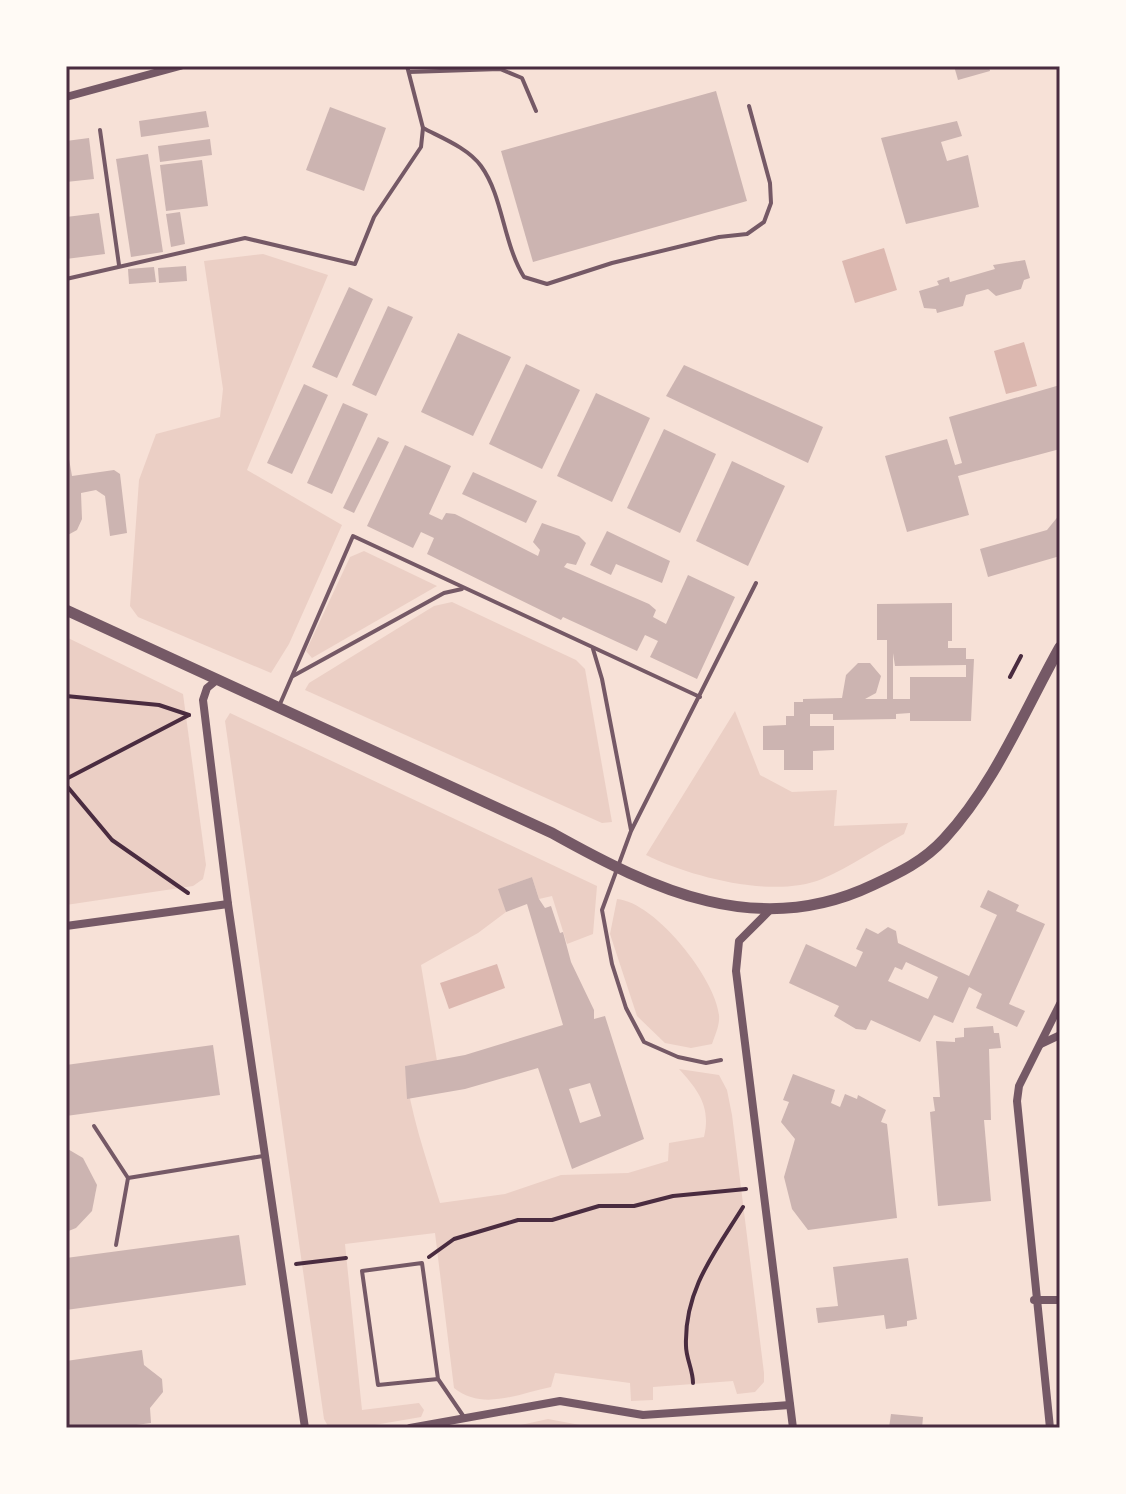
<svg xmlns="http://www.w3.org/2000/svg" width="1126" height="1494" font-family="Rubik,sans-serif">
	<style>
		.green { fill: #ebcfc5 }
		.water { fill: #dcb8b0 }
		.building { fill: #ccb4b1; fill-rule: evenodd }
		.lines { fill: none; stroke-linecap: round; stroke-linejoin: round }
		.path { stroke: #4a2c40; stroke-width: 4 }
		.service { stroke: #755966; stroke-width: 4 }
		.minor { stroke: #755966; stroke-width: 8 }
		.tertiary { stroke: #755966; stroke-width: 11 }
		.neatline { fill: none; stroke: #4a2c40; stroke-width: 3 }
	</style>
	<rect width="100%" height="100%" fill="#f7e1d7"/>
	<g class="green">
		<path d="M263 254 328 275 247 470 342 525 289 644 271 673 138 617 130 606 139 480 156 434 220 417 223 389 204 261Z"/>
		<path d="M364 551 437 586 312 658 306 651 350 557Z"/>
		<path d="M452 602 576 660 585 669 612 822 602 823 305 690 309 683 434 606Z"/>
		<path d="M66 637 183 694 206 865 203 879 193 886 66 905Z"/>
		<path d="M735 711 760 775 792 792 837 790 834 826 908 823 904 834C877 848 850 867 822 879 773 899 691 877 646 855Z"/>
		<path d="M230 713 597 886 593 934 567 944 552 896 539 899 532 877 499 889 506 912 478 933 421 965 437 1061 405 1066C410 1114 426 1157 440 1203L505 1194 561 1175 628 1173 668 1161 669 1143 704 1137C711 1107 699 1091 679 1069L719 1075 727 1090 732 1115 764 1373V1382L755 1392 737 1394 733 1381 653 1387V1400L631 1401 630 1383 555 1373 551 1387C517 1394 483 1411 454 1388L435 1233 345 1244 362 1410 419 1403 424 1410 421 1417 357 1428H329L324 1419 225 721Z"/>
		<path d="M617 899C655 902 715 978 719 1015 720 1025 715 1035 712 1044L691 1048 665 1043 637 1016 610 934Z"/>
		<path d="M548 1419 596 1428H597H507Z"/>
	</g>
	<g class="water">
		<path d="M884 248 897 290 855 303 842 261Z"/>
		<path d="M1024 342 1037 386 1006 394 994 351Z"/>
		<path d="M497 964 505 988 449 1009 440 983Z"/>
	</g>
	<g class="building">
		<path d="M954 66H989L990 71 958 80Z"/>
		<path d="M716 91 747 201 533 262 501 151Z"/>
		<path d="M330 107 386 128 364 191 306 170Z"/>
		<path d="M206 111 209 127 141 137 139 121Z"/>
		<path d="M957 121 962 136 941 142 947 161 968 155 979 207 906 224 881 138Z"/>
		<path d="M89 138 94 179 66 182V141Z"/>
		<path d="M210 139 212 155 160 162 158 146Z"/>
		<path d="M148 154 163 252 131 257 116 159Z"/>
		<path d="M202 160 208 206 166 211 160 165Z"/>
		<path d="M180 212 185 244 171 247 166 214Z"/>
		<path d="M99 213 105 254 66 259V217Z"/>
		<path d="M1025 260 1030 278 1024 280 1021 289 996 296 988 289 966 295 963 306 937 313 936 309 924 308 919 291 939 285 937 281 949 277 950 282 995 269 993 265Z"/>
		<path d="M186 266 187 281 159 283 158 268Z"/>
		<path d="M154 267 156 282 129 284 128 269Z"/>
		<path d="M349 287 373 299 337 378 312 367Z"/>
		<path d="M388 306 413 317 376 396 352 385Z"/>
		<path d="M458 333 511 357 473 436 421 412Z"/>
		<path d="M526 364 580 390 542 469 489 444Z"/>
		<path d="M684 365 823 427 808 463 666 396Z"/>
		<path d="M304 384 328 395 292 474 267 463Z"/>
		<path d="M1060 385V449L958 476 969 515 907 532 885 456 947 439 955 465 962 463 949 417Z"/>
		<path d="M596 393 650 418 612 502 557 476Z"/>
		<path d="M343 403 368 414 332 494 307 483Z"/>
		<path d="M664 429 716 454 680 533 627 508Z"/>
		<path d="M378 437 389 442 354 513 343 508Z"/>
		<path d="M66 442 72 476 114 470 120 474 127 533 110 536 105 496 96 490 81 493 82 519 77 530 66 536Z"/>
		<path d="M405 445 451 466 429 514 442 520 446 513 455 514 538 556 540 550 533 542 542 523 579 536 586 543 576 565 567 563 564 567 649 604 656 610 653 617 666 624 688 575 735 597 697 679 650 657 658 641 645 635 637 651 563 617 561 620 427 554 434 538 421 532 413 548 367 526Z"/>
		<path d="M732 461 785 486 748 566 696 541Z"/>
		<path d="M473 472 537 501 526 523 462 494Z"/>
		<path d="M1060 514V556L988 577 980 549 1047 530Z"/>
		<path d="M607 531 670 561 662 583 616 564 611 575 590 565Z"/>
		<path d="M952 603V641H948V648H966V659H974L971 721H910V713L896 714V719L833 720V714H810V726H834V750L813 751V770H784V750H763V726L786 725V716H794V702H803V699L842 698 846 675 858 663H870L881 676 876 693 865 699H887V640H877V604ZM893 653 895 666 966 665V677H910V699H893Z"/>
		<path d="M532 877 539 899 545 908 551 906 560 933 563 932 571 962 594 1010V1019L605 1016 644 1139 572 1169 538 1068 465 1089 407 1099 405 1066 465 1055 563 1025 527 904 506 912 498 889ZM590 1083 601 1116 580 1123 569 1089Z"/>
		<path d="M988 890 1019 905 1016 911 1045 924 1009 1004 1025 1011 1017 1027 976 1008 982 994 969 987 953 1023 934 1015 920 1042 871 1020 866 1030 856 1029 834 1016 839 1006 789 983 806 944 856 967 863 952 856 949 866 928 878 934 888 927 896 931 898 943 969 976 997 915 980 907ZM906 962 938 977 928 999 888 981 895 967 902 970Z"/>
		<path d="M993 1026 994 1033H999L1001 1048 989 1049 991 1120H984L991 1201 938 1206 930 1112 935 1111 933 1097H940L936 1041 955 1042V1038L964 1037V1028Z"/>
		<path d="M213 1045 220 1095 66 1116V1065Z"/>
		<path d="M793 1074 835 1090 831 1103 840 1107 845 1094 857 1099 858 1095 886 1110 881 1122 887 1124 897 1218 808 1230 792 1209 784 1177 795 1139 781 1122 789 1102 783 1100Z"/>
		<path d="M66 1148 83 1158 97 1185 92 1211 76 1228 66 1232Z"/>
		<path d="M239 1235 246 1285 66 1310V1258Z"/>
		<path d="M908 1258 917 1319 907 1321V1326L886 1329 884 1315 818 1323 816 1308 838 1306 833 1267Z"/>
		<path d="M142 1350 144 1365 162 1379 163 1392 150 1408 151 1423 114 1428H66V1361Z"/>
		<path d="M891 1414 923 1417 922 1428H889Z"/>
	</g>
	<g class="lines">
		<g class="path">
			<path d="M1010 677 1021 656"/>
			<path d="M66 696 159 705 189 715"/>
			<path d="M66 779 189 715"/>
			<path d="M66 785 112 840 188 893"/>
			<path d="M429 1257 454 1239 518 1220H552L599 1206H634L673 1196 746 1189"/>
			<path d="M296 1264 346 1258"/>
			<path d="M693 1383C693 1370 686 1358 686 1346 684 1290 715 1252 743 1207"/>
		</g>
		<g class="service">
			<path d="M409 72 500 69 522 78 536 111"/>
			<path d="M423 128C442 138 468 148 481 166 503 196 503 243 524 277L547 284 612 263 719 237 747 234 764 222 771 203 770 183 749 106"/>
			<path d="M100 130 119 265"/>
			<path d="M66 279 245 238 355 264 374 217 421 147 423 128 407 66"/>
			<path d="M593 649 602 679 631 830"/>
			<path d="M293 676 444 593 462 589"/>
			<path d="M280 704 353 536 700 697"/>
			<path d="M721 1060 706 1063 678 1057 644 1042 626 1008 612 964 602 910 631 831 756 583"/>
			<path d="M94 1126 128 1178 116 1245"/>
			<path d="M128 1178 263 1156"/>
			<path d="M438 1379 378 1385 362 1271 422 1263 438 1379 464 1417"/>
		</g>
		<g class="minor">
			<path d="M66 97 180 66"/>
			<path d="M218 679 207 688 203 700 228 904 305 1428"/>
			<path d="M770 910 739 941 736 971 793 1428"/>
			<path d="M66 926 228 904"/>
			<path d="M1041 1044 1060 1035"/>
			<path d="M1034 1300H1060"/>
			<path d="M410 1428 560 1401 643 1415 790 1405"/>
			<path d="M1050 1428 1017 1101 1019 1086 1060 1004"/>
		</g>
		<path class="tertiary" d="M66 610 552 833C654 890 758 940 873 885 899 873 924 861 944 839 995 784 1024 711 1060 647"/>
	</g>
	<rect width="1126" height="1494" fill="none" stroke="#fffaf5" stroke-width="136"/>
	<rect x="68" y="68" width="990" height="1358" class="neatline"/>
</svg>
